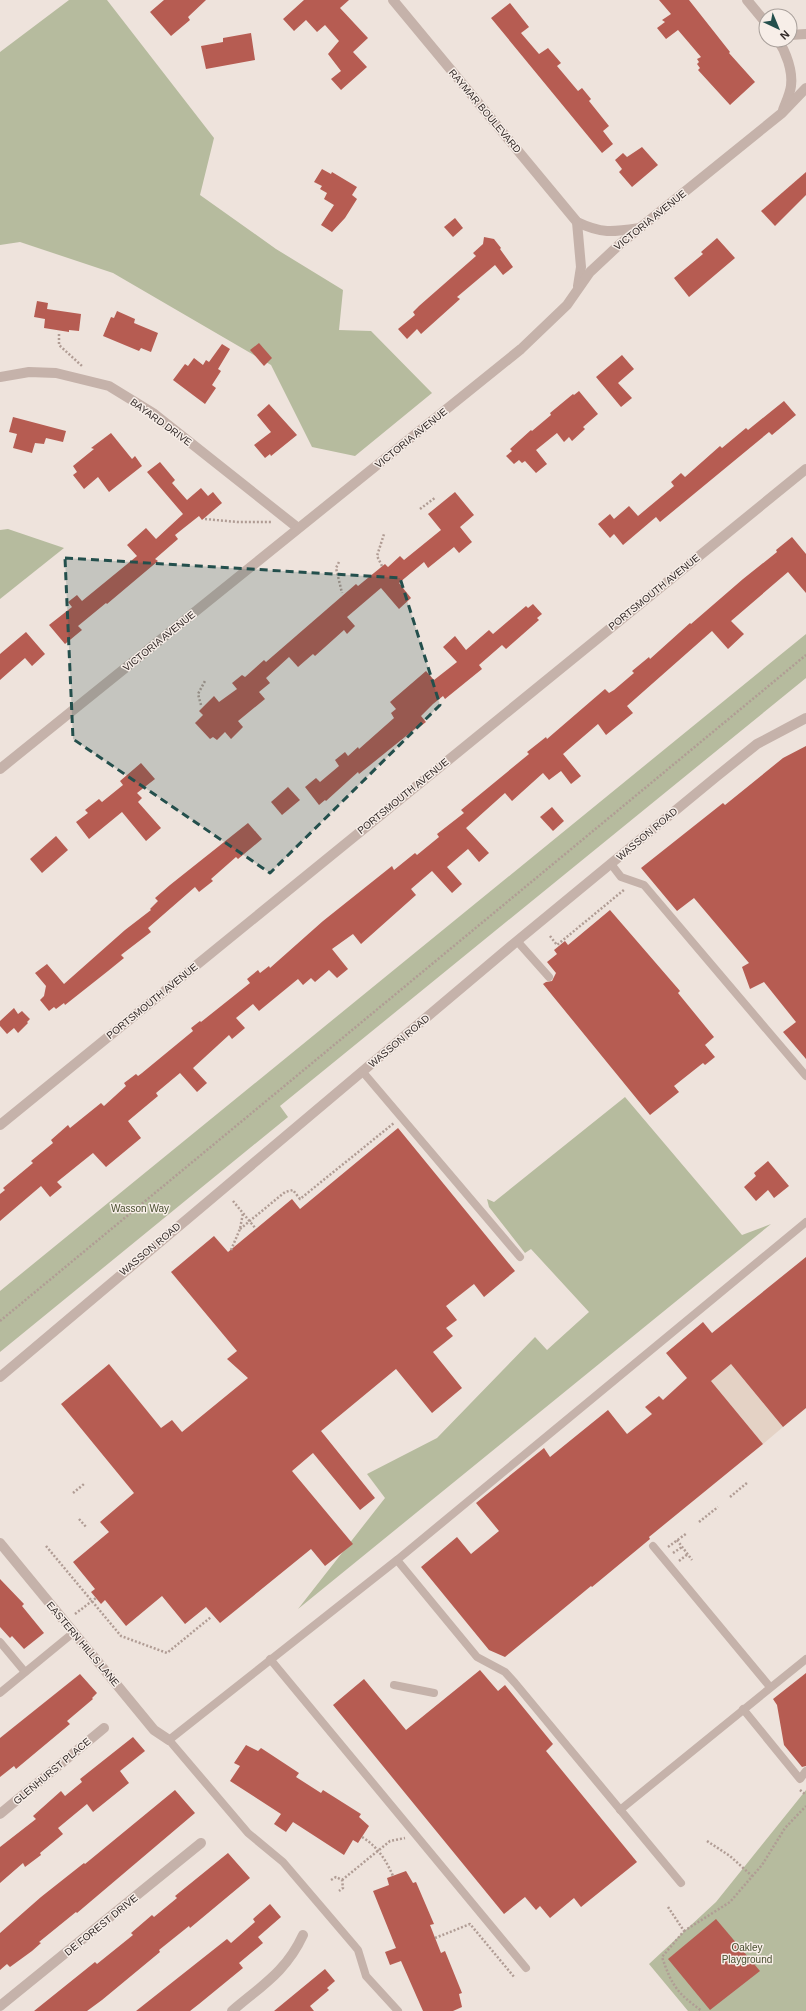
<svg xmlns="http://www.w3.org/2000/svg" width="806" height="2011" font-family="Helvetica,sans-serif">
	<style>
		.green { fill: #b6bb9e }
		.plaza { fill: #e4d2c5 }
		.building { fill: #b65c52 }
		.lines { fill: none; stroke-linecap: round; stroke-linejoin: round }
		.path { stroke: #b09c94; stroke-width: 2.5; stroke-dasharray: 2 2; stroke-linecap: butt }
		.service { stroke: #c5b2aa; stroke-width: 8 }
		.minor { stroke: #c5b2aa; stroke-width: 10 }
		.tertiary { stroke: #c5b2aa; stroke-width: 10 }
		.marked { fill: #234f4c; fill-opacity: 0.2; stroke: #234f4c; stroke-width: 3; stroke-dasharray: 8 5; stroke-linejoin: round }
		.labels { text-anchor: middle; dominant-baseline: central; stroke-width: 3; stroke-linejoin: round; paint-order: stroke }
		.street-label { font-size: 10px; fill: #332a28; stroke: #f7eee8 }
		.park-label { font-size: 10px; fill: #484e2f; stroke: #f7eee8 }
	</style>
	<rect width="100%" height="100%" fill="#eee3dc"/>
	<g class="green">
		<path d="M69 0H107L214 138 200 195 276 249 343 290 339 330 371 331 432 393 355 456 312 447 271 365 113 273 20 242 0 245V52Z"/>
		<path d="M8 529 64 548 0 599V530Z"/>
		<path d="M806 634V678L280 1106 288 1117 0 1352V1291Z"/>
		<path d="M625 1097 742 1235 771 1224 298 1609 385 1498 367 1474 437 1438 535 1337 547 1350 589 1312 531 1249 525 1253 489 1207 487 1199 494 1202Z"/>
		<path d="M806 1790V2011H688L649 1964 716 1902Z"/>
	</g>
	<path class="plaza" d="M731 1364 783 1427 763 1444 711 1381Z"/>
	<g class="building">
		<path d="M164 0H206L188 17 190 20 171 36 150 12Z"/>
		<path d="M304 0H349L340 8 368 38 353 52 367 67 341 90 331 79 341 71 328 54 339 41 325 25 317 32 306 20 294 31 283 19Z"/>
		<path d="M659 0H689L730 52 729 53 755 82 730 105 698 70 700 68 697 64 699 62 697 59 701 57 678 30 666 39 657 28 665 22 662 20 671 14Z"/>
		<path d="M510 3 529 27 521 33 539 54 548 48 561 63 557 66 578 91 582 88 591 99 589 101 609 126 603 131 613 144 602 153 491 18Z"/>
		<path d="M251 33 255 60 206 69 201 46 223 42V38Z"/>
		<path d="M642 147 658 165 632 187 619 172 622 169 615 160 623 153 627 157Z"/>
		<path d="M322 169 331 174 332 172 357 187 352 195 357 199 345 218 332 232 321 225 334 205 324 199 327 193 320 189 322 186 314 182Z"/>
		<path d="M806 172V195L775 226 761 211Z"/>
		<path d="M455 218 463 228 453 237 444 227Z"/>
		<path d="M484 237 494 239 501 248 500 249 513 267 503 275 495 265 457 297 460 299 421 334 417 329 407 339 398 329 415 315 413 312 419 306 476 256 473 253 483 244Z"/>
		<path d="M717 238 735 258 689 297 674 278 703 254 701 252Z"/>
		<path d="M37 301 48 303 47 309 81 314 79 331 69 330V332L44 328 45 319 34 317Z"/>
		<path d="M117 311 135 319 134 323 158 333 151 352 141 348 139 351 103 336 111 317 114 318Z"/>
		<path d="M259 343 272 358 264 366 250 350Z"/>
		<path d="M222 344 230 349 218 369 221 371 212 385 216 388 205 404 173 380 185 364 188 366 194 358 203 365 206 360 209 362Z"/>
		<path d="M622 355 634 369 618 383 632 398 621 407 596 377Z"/>
		<path d="M579 391 598 414 583 427 585 429 572 441 569 437 564 442 557 433 536 450 547 464 536 473 525 461 522 463 519 460 514 464 506 456 512 451 510 449 531 430 532 431 551 415 550 413 573 394 574 395Z"/>
		<path d="M784 401 796 415 772 435 769 432 660 522 656 517 623 545 614 534 610 538 598 524 610 514 614 519 629 506 638 516 674 486 671 482 681 473 685 477 720 446 722 448 746 428 748 430Z"/>
		<path d="M269 404 297 435 271 456 270 454 265 458 254 445 271 432 257 415Z"/>
		<path d="M13 417 66 431 63 442 46 438 44 444 35 443 32 453 13 448 17 434 9 432Z"/>
		<path d="M111 433 132 459 135 456 142 466 109 492 98 477 84 489 73 475 77 472 73 466 94 449 91 448Z"/>
		<path d="M160 462 175 480 172 483 187 500 201 488 208 496 213 492 222 503 202 520 199 516 175 535 178 539 155 559 158 561 107 604 106 603 78 626 82 630 65 644 49 625 72 607 68 602 77 595 82 601 137 556 127 545 146 528 156 539 183 514 147 472Z"/>
		<path d="M455 492 474 515 460 527 472 542 459 553 454 547 428 568 424 562 399 583 411 598 399 609 381 588 347 617 355 626 347 634 344 630 315 656 313 654 298 667 289 657 266 678 270 683 259 692 265 699 238 721 243 727 231 739 225 732 217 740 213 737 210 739 195 723 203 715 199 711 214 696 219 702 237 689 232 683 242 675 245 677 264 660 266 662 356 584 358 586 385 564 388 567 400 556 404 560 441 530 428 514Z"/>
		<path d="M792 537 806 554V593L788 572 731 621 744 634 728 649 712 631 627 706 633 713 606 735 598 724 563 754 581 776 571 784 561 771 549 780 543 773 512 801 505 793 466 828 489 853 479 862 468 849 447 867 462 884 452 893 432 871 411 889 416 895 361 944 353 934 332 949 348 969 337 978 329 970 315 982 311 978 303 985 298 979 259 1011 253 1004 236 1018 245 1028 232 1039 229 1035 193 1068 207 1083 197 1092 180 1073 156 1093 158 1096 128 1121 141 1138 106 1167 93 1153 57 1182 62 1187 50 1197 41 1186 0 1221V1194L5 1190 3 1188 33 1163 31 1161 53 1143 51 1140 68 1125 70 1128 101 1103 104 1106 126 1086 124 1083 136 1074 138 1076 142 1073 193 1031 191 1028 200 1021 201 1022 250 983 247 979 258 970 260 973 269 966 270 968 323 921 392 866 394 870 415 853 417 855 439 837 437 834 464 813 461 810 529 754 527 752 546 737 547 739 605 689 609 693 614 690 634 673 632 671 649 657 650 659 690 623 691 624 743 579 777 552 776 550Z"/>
		<path d="M533 604 542 614 537 618 539 620 506 649 502 645 479 665 482 669 445 699 443 696 433 704 421 716 426 722 417 729 416 728 359 774 358 772 326 801 325 800 319 805 305 787 316 778 320 782 339 766 335 760 345 752 348 756 358 747 359 749 394 718 391 713 396 709 390 702 426 671 434 680 457 662 443 647 455 636 466 650 489 630 493 634 526 606 528 608Z"/>
		<path d="M26 632 45 654 32 666 25 658 0 680V654Z"/>
		<path d="M806 746V1059L783 1032 796 1022 764 982 750 989 742 967 749 963 694 898 677 911 641 868 723 803 725 805 783 758Z"/>
		<path d="M141 763 155 779 137 793 142 798 138 802 161 828 146 841 122 812 89 839 76 822 88 813 85 810 99 799 102 802 123 785 120 781Z"/>
		<path d="M288 787 300 800 282 815 271 802Z"/>
		<path d="M552 807 564 821 553 831 540 817Z"/>
		<path d="M248 823 262 839 238 859 236 857 211 879 213 881 199 892 195 887 148 928 151 932 121 955 124 958 108 971 65 1005 64 1003 56 1009 54 1007 49 1011 40 1000 44 996 46 986 35 973 47 964 64 984 125 930 151 910 150 909 158 901 155 898 170 885Z"/>
		<path d="M56 836 68 850 42 873 30 859Z"/>
		<path d="M610 910 680 991 678 993 714 1037 705 1045 715 1057 705 1065 703 1063 674 1086 679 1092 650 1115 543 984 546 982 552 981 556 973 547 962 557 954 554 950 565 941 568 945Z"/>
		<path d="M14 1008 18 1014 22 1011 30 1019 27 1022 28 1023 18 1033 14 1028 7 1034 0 1026V1021Z"/>
		<path d="M398 1128 515 1271 484 1297 474 1284 446 1306 457 1320 446 1328 453 1336 433 1352 462 1388 432 1413 396 1369 321 1431 375 1498 360 1510 313 1453 292 1471 353 1544 325 1566 311 1549 220 1623 206 1607 185 1624 162 1596 126 1626 105 1600 101 1604 91 1592 95 1589 73 1562 109 1532 100 1522 134 1493 61 1404 109 1364 161 1428 172 1420 182 1432 248 1378 227 1359 237 1351 171 1272 214 1236 228 1252 292 1199 300 1209Z"/>
		<path d="M768 1161 789 1186 774 1198 768 1190 756 1201 744 1187 756 1176 754 1173Z"/>
		<path d="M806 1257V1408L783 1427 731 1364 711 1381 763 1444 649 1537 650 1539 592 1587 591 1586 505 1657 489 1650 421 1567 457 1537 471 1554 499 1531 476 1503 544 1448 550 1457 608 1410 627 1434 652 1414 645 1407 659 1396 663 1400 687 1378 666 1353 703 1322 712 1333Z"/>
		<path d="M0 1579 24 1604 22 1606 44 1633 24 1649 12 1636 10 1638 0 1627Z"/>
		<path d="M480 1670 498 1691 505 1685 553 1744 546 1751 637 1862 581 1907 574 1898 550 1918 540 1906 536 1910 525 1897 504 1914 333 1705 364 1679 406 1730Z"/>
		<path d="M806 1673V1766L802 1767 784 1745 777 1705 773 1699Z"/>
		<path d="M80 1674 97 1693 92 1698 93 1699 67 1721 70 1724 16 1769 14 1766 0 1777V1738Z"/>
		<path d="M133 1737 145 1751 120 1771 129 1783 93 1812 87 1804 58 1828 63 1834 40 1853 41 1855 25 1867 23 1863 0 1883V1847L36 1819 33 1816 61 1791 65 1796 82 1782 80 1779Z"/>
		<path d="M246 1745 258 1751 261 1748 299 1773 296 1777 321 1793 323 1790 361 1814 359 1817 369 1826 358 1843 353 1840 344 1855 293 1822 286 1832 274 1824 281 1814 230 1781 240 1766 234 1763Z"/>
		<path d="M175 1790 195 1813 77 1913 76 1912 39 1942 41 1943 32 1951 10 1967 7 1964 0 1970V1933L41 1897 84 1863 85 1864Z"/>
		<path d="M228 1853 250 1878 190 1928 189 1926 159 1950 160 1952 102 2000 87 2011H34L95 1962 97 1964 133 1935 131 1933 152 1915 154 1917 177 1898 175 1896Z"/>
		<path d="M406 1871 413 1883 416 1882 434 1924 430 1925 441 1953 445 1951 462 1993 459 1994 462 2007 453 2011H423L401 1961 390 1965 385 1952 396 1948 373 1891 389 1885 387 1878Z"/>
		<path d="M270 1904 281 1917 258 1937 263 1943 239 1963 243 1968 199 2004 190 2011H136L227 1939 231 1943 255 1922 253 1919Z"/>
		<path d="M716 1919 760 1971 710 2010 668 1959Z"/>
		<path d="M325 1969 335 1981 327 1988 329 1990 310 2006 314 2011H274Z"/>
	</g>
	<g class="lines">
		<g class="path">
			<path d="M59 334V345L82 366"/>
			<path d="M420 509 436 497"/>
			<path d="M205 519 237 522H271"/>
			<path d="M339 562 336 568 342 593"/>
			<path d="M382 566 377 556 384 534"/>
			<path d="M201 705 198 694 205 681"/>
			<path d="M550 936 557 945 625 889"/>
			<path d="M233 1201 256 1229"/>
			<path d="M240 1229 285 1192 293 1190 300 1199 394 1123"/>
			<path d="M231 1250 240 1229 243 1213"/>
			<path d="M0 1321 806 655"/>
			<path d="M73 1493 84 1484"/>
			<path d="M730 1497 748 1482"/>
			<path d="M79 1519 87 1528"/>
			<path d="M699 1522 718 1507"/>
			<path d="M677 1540 692 1560"/>
			<path d="M46 1546 121 1636 167 1653 211 1617"/>
			<path d="M668 1547 687 1533"/>
			<path d="M673 1553 682 1547"/>
			<path d="M679 1561 688 1554"/>
			<path d="M75 1614 96 1598"/>
			<path d="M800 1790 806 1795"/>
			<path d="M362 1837C377 1846 386 1860 393 1876"/>
			<path d="M707 1841 730 1856 752 1876"/>
			<path d="M331 1880 336 1877 342 1880 343 1888 339 1891"/>
			<path d="M342 1880 390 1841 405 1838"/>
			<path d="M668 1907 684 1931 662 1957C672 1986 677 1993 702 2011"/>
			<path d="M684 1931 730 1902 762 1865 785 1828 806 1806"/>
			<path d="M435 1938 470 1924 515 1978"/>
		</g>
		<g class="service">
			<path d="M611 864 621 877 644 885 806 1076"/>
			<path d="M517 941 549 977"/>
			<path d="M362 1071 520 1257"/>
			<path d="M653 1546 770 1687"/>
			<path d="M397 1560 477 1657 505 1672 515 1683 681 1883"/>
			<path d="M0 1642 25 1672"/>
			<path d="M270 1659 526 1968"/>
			<path d="M394 1685 434 1693"/>
			<path d="M0 1693 73 1633"/>
			<path d="M743 1709 800 1779 806 1771"/>
			<path d="M620 1810 806 1659"/>
			<path d="M398 2011 366 1976 358 1950 353 1944 283 1862 248 1833 169 1740 397 1560 806 1222"/>
		</g>
		<g class="minor">
			<path d="M393 0 577 222C602 234 613 232 640 228"/>
			<path d="M747 0 766 23"/>
			<path d="M790 35 806 34"/>
			<path d="M778 40C786 52 793 71 791 86 790 94 786 102 783 110"/>
			<path d="M577 222 581 267 578 286"/>
			<path d="M0 377 29 372 56 373 109 386 153 413 298 528"/>
			<path d="M0 769 521 349 567 305 590 272 620 244 782 113 806 88"/>
			<path d="M0 1125 806 469"/>
			<path d="M0 1543 154 1730 169 1740"/>
			<path d="M0 1814 104 1728"/>
			<path d="M0 2006 201 1843"/>
			<path d="M232 2011C261 1986 286 1972 303 1935"/>
		</g>
		<path class="tertiary" d="M0 1377 517 941 716 777 757 744 806 718"/>
	</g>
	<path class="marked" d="M65 558 400 578 440 705 270 873 73 739Z"/>
	<g class="labels">
		<g class="street-label">
			<text transform="translate(485 111) rotate(50)">RAYMAR BOULEVARD</text>
			<text transform="translate(650 220) rotate(-39)">VICTORIA AVENUE</text>
			<text transform="translate(161 422) rotate(36)">BAYARD DRIVE</text>
			<text transform="translate(411 438) rotate(-39)">VICTORIA AVENUE</text>
			<text transform="translate(654 592) rotate(-39)">PORTSMOUTH AVENUE</text>
			<text transform="translate(159 641) rotate(-39)">VICTORIA AVENUE</text>
			<text transform="translate(403 796) rotate(-39)">PORTSMOUTH AVENUE</text>
			<text transform="translate(647 834) rotate(-40)">WASSON ROAD</text>
			<text transform="translate(152 1001) rotate(-39)">PORTSMOUTH AVENUE</text>
			<text transform="translate(399 1041) rotate(-40)">WASSON ROAD</text>
			<text transform="translate(150 1249) rotate(-40)">WASSON ROAD</text>
			<text transform="translate(83 1644) rotate(50)">EASTERN HILLS LANE</text>
			<text transform="translate(52 1771) rotate(-40)">GLENHURST PLACE</text>
			<text transform="translate(101 1925) rotate(-39)">DE FOREST DRIVE</text>
		</g>
		<g class="park-label">
			<text x="140" y="1208">Wasson Way</text>
			<text x="747" y="1947">Oakley<tspan x="747" dy="12">Playground</tspan></text>
		</g>
	</g>
	<g transform="translate(778 28) rotate(136)"><circle r="19" fill="#f7eee8" stroke="#a9a09b"/>
	<path d="M0-3L7 15L0 10L-7 15Z" fill="#234f4c"/>
	<text y="-6" font-size="11" font-weight="bold" text-anchor="middle" fill="#332a28">N</text>
	</g>
</svg>
